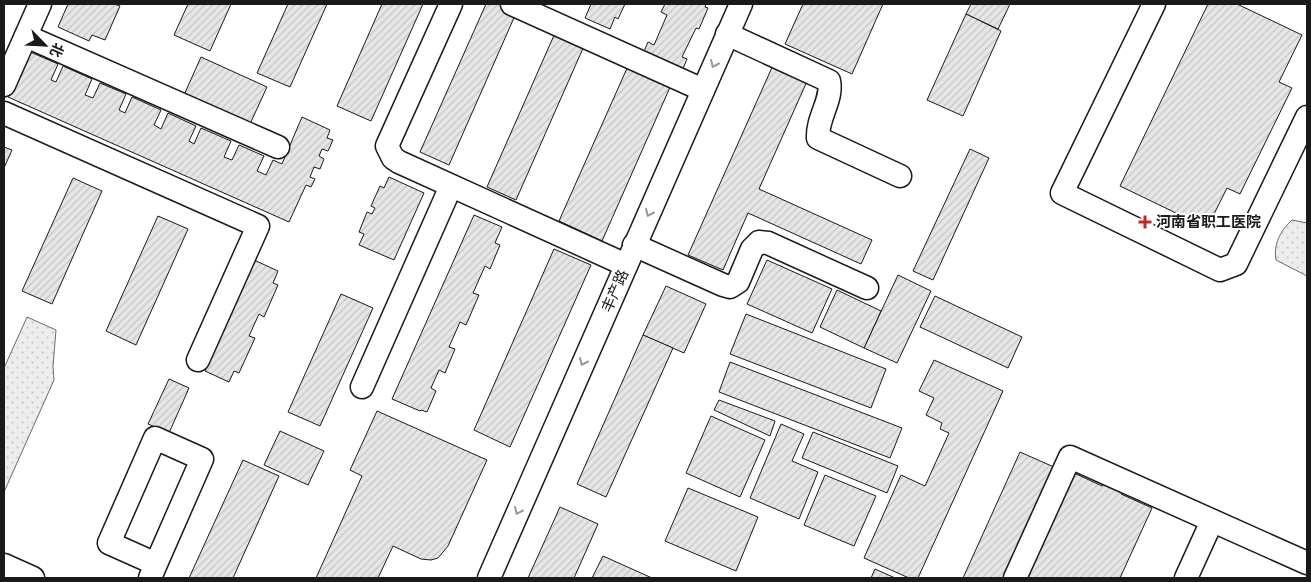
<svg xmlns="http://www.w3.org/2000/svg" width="1311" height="582" font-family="Raleway,'Noto Sans SC',sans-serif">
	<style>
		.grass { fill: url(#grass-dots); stroke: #6a6a6a }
		.building { fill: url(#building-hatch); stroke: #1a1a1a }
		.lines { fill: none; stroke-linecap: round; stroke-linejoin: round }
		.minor-casing { stroke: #1a1a1a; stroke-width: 25 }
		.minor { stroke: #fff; stroke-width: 22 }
		.oneway { stroke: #989898 }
		.poi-dot { fill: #c62828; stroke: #fff; stroke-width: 2 }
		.labels { text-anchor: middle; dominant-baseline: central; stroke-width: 4; stroke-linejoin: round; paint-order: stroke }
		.poi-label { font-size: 15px; font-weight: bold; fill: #1a1a1a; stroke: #fff; text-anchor: start }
		.street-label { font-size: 15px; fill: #1a1a1a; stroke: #fff }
	</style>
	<defs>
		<pattern id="grass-dots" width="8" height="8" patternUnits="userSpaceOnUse" patternTransform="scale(1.25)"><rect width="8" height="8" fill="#ededed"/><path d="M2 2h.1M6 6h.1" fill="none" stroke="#cbcbcb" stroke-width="1.8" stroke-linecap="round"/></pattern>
		<pattern id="building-hatch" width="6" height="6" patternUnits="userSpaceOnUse" patternTransform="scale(1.25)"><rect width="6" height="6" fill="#e6e6e6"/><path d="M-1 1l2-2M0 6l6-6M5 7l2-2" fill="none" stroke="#c5c5c5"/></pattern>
	</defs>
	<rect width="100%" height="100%" fill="#fff"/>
	<g class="grass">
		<path d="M1292 220 1307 223V276L1276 260C1273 244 1281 230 1292 220Z"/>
		<path d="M27 317 56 330 53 366 54 380 4 492V368Z"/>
	</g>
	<g class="building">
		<path d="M68 4H114L120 6 105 40 92 35 89 41 58 27Z"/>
		<path d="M188 4H231L210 51 174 35Z"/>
		<path d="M288 4H327L290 87 257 73Z"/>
		<path d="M382 4H423L371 121 337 106Z"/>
		<path d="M486 4H501L517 11 449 165 420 152Z"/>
		<path d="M591 4H625L618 19 615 17 610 29 585 18Z"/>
		<path d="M665 4H706L705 7 708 8 699 29 696 28 682 57 687 59 682 71 643 54 648 42 654 45 667 15 661 12Z"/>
		<path d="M803 4H883L852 74 785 44Z"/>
		<path d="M971 4H1010L998 29 966 14Z"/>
		<path d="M1208 4H1237L1302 35 1279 82 1292 88 1240 194 1227 188 1207 228 1120 186Z"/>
		<path d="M966 14 1001 31 963 116 927 100Z"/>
		<path d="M555 33 584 46 516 200 487 187Z"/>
		<path d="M28 51 58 64 51 80 56 82 63 66 92 79 85 95 93 98 100 83 126 94 119 110 125 113 132 97 161 110 154 125 161 129 168 113 196 126 189 141 194 144 201 128 231 141 224 157 232 160 239 145 264 156 257 171 266 175 273 160 282 164 302 117 330 130 327 138 333 140 328 151 322 149 319 156 324 159 320 169 314 167 310 177 315 179 311 187 306 185 289 222 8 97Z"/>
		<path d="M201 57 267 87 250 124 184 95Z"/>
		<path d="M774 63 808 79 759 189 872 240 861 264 748 213 723 270 688 255Z"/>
		<path d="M628 66 671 85 602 241 559 221Z"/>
		<path d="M4 147 12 150 4 168Z"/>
		<path d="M970 149 989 158 933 280 913 271Z"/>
		<path d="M389 177 424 193 394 260 359 245 364 234 359 232 367 212 372 214 375 208 371 206 380 186 384 188Z"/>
		<path d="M73 178 102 191 52 304 22 291Z"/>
		<path d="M474 215 502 227 495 243 500 245 490 269 485 266 473 293 479 295 466 325 460 322 449 347 455 349 445 373 439 370 431 388 436 391 427 412 421 410 420 411 392 399Z"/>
		<path d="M158 216 188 229 136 345 106 331Z"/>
		<path d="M554 249 591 265 510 447 474 430Z"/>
		<path d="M254 260 278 271 273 283 278 285 264 317 259 314 249 336 255 338 239 373 234 371 229 382 205 371Z"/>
		<path d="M767 260 832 289 812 333 747 304Z"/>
		<path d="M898 275 931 291 897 363 864 348Z"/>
		<path d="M666 286 706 304 684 353 643 335Z"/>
		<path d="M837 290 881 311 864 348 820 327Z"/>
		<path d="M341 294 373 308 320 426 288 412Z"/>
		<path d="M935 296 1022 337 1008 368 920 327Z"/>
		<path d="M746 314 886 369 871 408 730 354Z"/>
		<path d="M643 335 673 348 606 497 577 484Z"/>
		<path d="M934 360 1003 391 918 578H909L864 558 901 475 925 486 949 433 940 429 942 423 926 415 934 398 919 391Z"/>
		<path d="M730 362 902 428 890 458 719 392Z"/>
		<path d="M169 379 189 388 169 433 148 424Z"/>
		<path d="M719 400 775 421 770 436 714 410Z"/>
		<path d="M377 411 487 460 448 546 438 558 431 560 421 559 393 546 378 578H316L362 476 350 470Z"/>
		<path d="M711 416 765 440 740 497 686 473Z"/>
		<path d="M781 424 804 434 792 461 818 472 799 519 750 498Z"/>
		<path d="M280 431 324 451 308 485 264 465Z"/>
		<path d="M813 432 898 466 887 493 802 458Z"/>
		<path d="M1020 452 1056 468 1006 578H963Z"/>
		<path d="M243 460 279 476 233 578H189Z"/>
		<path d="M1074 473 1102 486 1104 480 1124 489 1121 494 1152 508 1120 578H1026Z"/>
		<path d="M825 475 876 496 854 546 804 525Z"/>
		<path d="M688 488 758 517 736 571 665 541Z"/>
		<path d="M560 507 598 524 574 578H528Z"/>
		<path d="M603 556 652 578H592Z"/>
		<path d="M875 569 895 578H871Z"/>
	</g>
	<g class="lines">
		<g class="minor-casing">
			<g id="minor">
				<path d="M451 4 387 146 393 158 399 162 626 265"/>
				<path d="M512 4 703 90"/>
				<path d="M1154 4 1062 193 1220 270 1236 264 1307 117"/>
				<path d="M727 34 829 81C833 100 817 117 818 138L900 176"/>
				<path d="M26 36 278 147"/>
				<path d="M4 85 40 4"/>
				<path d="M4 113 258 226 198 360"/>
				<path d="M634 245 723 285 730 287 738 282 752 249 759 242 768 243 867 288"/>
				<path d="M362 387 451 186"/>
				<path d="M4 565 33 578"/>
				<path d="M150 578 156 564 202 459 155 438 109 543 156 564"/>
				<path d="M489 578 741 4"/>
				<path d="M1015 578 1070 457 1307 563"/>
				<path d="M1186 578 1212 521"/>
			</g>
		</g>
		<use href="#minor" class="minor"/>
	</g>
	<defs><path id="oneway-chevron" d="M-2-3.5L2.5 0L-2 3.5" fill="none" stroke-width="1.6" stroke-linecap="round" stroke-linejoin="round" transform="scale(1.25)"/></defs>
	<g class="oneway">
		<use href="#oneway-chevron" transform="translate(714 64) rotate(114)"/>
		<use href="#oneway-chevron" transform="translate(649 213) rotate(114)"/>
		<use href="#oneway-chevron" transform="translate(583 362) rotate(114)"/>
		<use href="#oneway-chevron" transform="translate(518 511) rotate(114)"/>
	</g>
	<path class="poi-dot" d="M1142.5 214.5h5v5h5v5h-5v5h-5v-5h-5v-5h5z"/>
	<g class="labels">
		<g class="poi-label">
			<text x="1156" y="222">河南省职工医院</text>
		</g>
		<g class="street-label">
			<text transform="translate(615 291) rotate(-66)">丰产路</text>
		</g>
	</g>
	<rect width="1311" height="582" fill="none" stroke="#1a1a1a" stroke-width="10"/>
	<g transform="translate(45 45) rotate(114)" stroke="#ffffff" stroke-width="4" paint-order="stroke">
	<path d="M0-4L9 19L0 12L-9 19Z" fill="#1a1a1a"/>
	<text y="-8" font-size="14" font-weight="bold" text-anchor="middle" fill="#1a1a1a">北</text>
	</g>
</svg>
